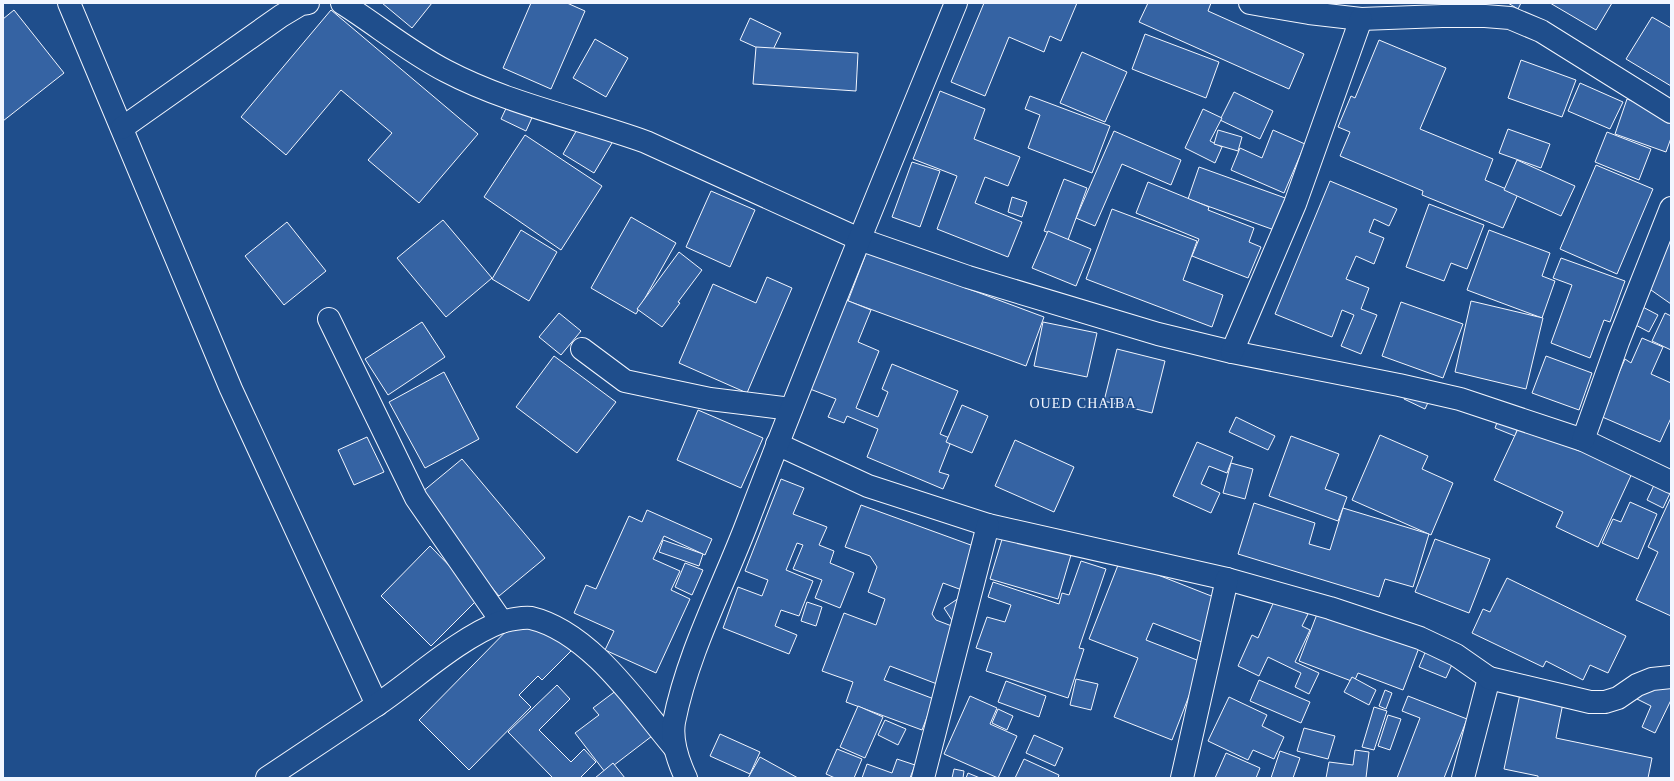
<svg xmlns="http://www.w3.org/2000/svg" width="1674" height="781" font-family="'Times New Roman',serif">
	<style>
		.building { fill: #3563a3; stroke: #f2f6ff }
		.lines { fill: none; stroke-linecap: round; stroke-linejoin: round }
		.street-casing { stroke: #f2f6ff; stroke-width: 24 }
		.street { stroke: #1f4e8c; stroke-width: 22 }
		.labels { text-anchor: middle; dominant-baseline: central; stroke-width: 3; stroke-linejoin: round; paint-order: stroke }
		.quarter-label { font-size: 14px; letter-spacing: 1px; fill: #f2f6ff; stroke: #1f4e8c }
	</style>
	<rect width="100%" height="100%" fill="#1f4e8c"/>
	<g class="building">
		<path d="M382 3H432L412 28Z"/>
		<path d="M531 3H567L585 11 551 89 503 68Z"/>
		<path d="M984 3H1077L1061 41 1050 36 1044 52 1009 37 985 96 951 82Z"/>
		<path d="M1148 3H1211L1208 11 1304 54 1289 89 1139 22Z"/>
		<path d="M1508 3H1521L1518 9Z"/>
		<path d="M1550 3H1612L1596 30Z"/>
		<path d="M14 10 64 73 3 121V19Z"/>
		<path d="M331 10 478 134 419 203 368 160 392 133 341 90 286 155 241 117Z"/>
		<path d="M1652 17 1671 28V86L1626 59Z"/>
		<path d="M750 18 781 33 771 54 740 40Z"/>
		<path d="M1145 34 1219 62 1206 98 1132 69Z"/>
		<path d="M595 39 628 58 606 97 573 78Z"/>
		<path d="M1379 40 1446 68 1420 129 1493 159 1485 180 1518 194 1503 228 1422 195 1423 191 1340 156 1350 132 1338 127 1351 96 1355 98Z"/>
		<path d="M756 47 858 53 856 91 753 84Z"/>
		<path d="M1082 52 1127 72 1105 122 1060 103Z"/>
		<path d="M1521 60 1576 80 1562 117 1508 98Z"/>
		<path d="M1580 83 1623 102 1610 129 1568 111Z"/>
		<path d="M940 91 985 109 974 139 1020 157 1008 186 985 177 975 203 1022 222 1008 257 937 229 957 176 913 159Z"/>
		<path d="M1234 92 1273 111 1260 139 1220 120Z"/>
		<path d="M1030 96 1110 126 1092 173 1028 148 1040 115 1025 109Z"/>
		<path d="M1627 99 1671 115V138L1666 152 1615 134Z"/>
		<path d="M510 100 535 111 526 131 501 119Z"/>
		<path d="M1203 109 1222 118 1210 141 1222 147 1215 163 1185 148Z"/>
		<path d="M586 114 618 133 594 173 563 154Z"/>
		<path d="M1508 129 1550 144 1541 168 1499 153Z"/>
		<path d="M1218 130 1242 137 1238 151 1214 144Z"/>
		<path d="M1273 130 1305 144 1284 193 1231 170 1240 148 1262 158Z"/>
		<path d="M1114 131 1181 160 1171 185 1122 164 1095 226 1076 218Z"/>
		<path d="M1607 132 1651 149 1639 180 1595 162Z"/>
		<path d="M525 135 602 186 561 250 484 197Z"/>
		<path d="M1517 160 1575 186 1561 216 1504 190Z"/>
		<path d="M912 162 940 171 920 227 892 217Z"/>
		<path d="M1596 165 1653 189 1617 274 1560 249Z"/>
		<path d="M1199 167 1288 199 1277 231 1188 199Z"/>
		<path d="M1064 179 1087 188 1068 240 1044 231Z"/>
		<path d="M1330 181 1397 209 1389 226 1374 219 1369 232 1384 238 1374 264 1356 256 1346 279 1369 288 1361 309 1377 315 1361 354 1341 346 1354 315 1342 310 1332 337 1275 314Z"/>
		<path d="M1148 182 1209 207 1208 210 1254 228 1249 242 1261 247 1248 278 1192 256 1199 239 1136 213Z"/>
		<path d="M711 191 755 210 730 267 686 247Z"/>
		<path d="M1012 197 1027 202 1022 217 1008 212Z"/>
		<path d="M1429 204 1484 225 1467 269 1451 263 1444 281 1406 267Z"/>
		<path d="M1112 209 1197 241 1183 280 1223 295 1212 327 1086 279Z"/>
		<path d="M631 217 676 243 636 314 591 288Z"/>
		<path d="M443 220 492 278 446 317 397 258Z"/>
		<path d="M287 222 326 271 284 305 245 256Z"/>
		<path d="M521 230 557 252 529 301 492 279Z"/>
		<path d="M1489 230 1550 253 1542 276 1555 281 1542 318 1467 290Z"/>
		<path d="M1048 231 1091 249 1076 286 1032 268Z"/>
		<path d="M1671 240V304L1641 283Z"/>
		<path d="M867 251 1044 317 1026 366 848 301Z"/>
		<path d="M679 252 702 270 678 302 680 303 662 327 637 309Z"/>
		<path d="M1561 258 1625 281 1610 322 1604 320 1590 358 1551 343 1572 285 1553 278Z"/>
		<path d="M767 277 792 288 747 393 679 363 713 284 756 303Z"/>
		<path d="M846 300 871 310 858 342 879 351 856 408 878 417 888 392 882 389 892 364 958 391 940 434 952 439 939 472 949 475 943 489 867 457 878 429 847 416 844 423 828 417 836 399 810 389Z"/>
		<path d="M1471 301 1543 318 1526 389 1455 372Z"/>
		<path d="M1401 302 1463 324 1443 378 1382 356Z"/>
		<path d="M1637 304 1658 315 1649 332 1628 321Z"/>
		<path d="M559 313 581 331 561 355 539 337Z"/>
		<path d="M1665 313 1671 316V350L1652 341Z"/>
		<path d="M422 322 445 357 388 395 365 359Z"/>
		<path d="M1043 322 1097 333 1087 377 1034 366Z"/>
		<path d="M1642 338 1663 347 1651 374 1671 383V418L1660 442 1600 416 1625 359 1631 363Z"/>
		<path d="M1117 349 1165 361 1152 413 1104 401Z"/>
		<path d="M554 356 616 402 577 453 516 407Z"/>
		<path d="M1546 356 1592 373 1579 410 1532 393Z"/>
		<path d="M444 372 479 439 425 468 389 402Z"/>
		<path d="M1411 382 1433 392 1425 409 1404 399Z"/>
		<path d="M962 405 988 416 972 453 946 442Z"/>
		<path d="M1502 409 1522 416 1515 436 1495 428Z"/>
		<path d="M698 410 763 438 741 488 677 460Z"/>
		<path d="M1524 416 1634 469 1598 547 1556 527 1563 512 1494 480Z"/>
		<path d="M1236 417 1275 436 1268 450 1229 432Z"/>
		<path d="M1380 435 1428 456 1422 469 1453 483 1431 535 1352 500Z"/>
		<path d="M1291 436 1339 454 1325 489 1347 497 1338 521 1269 496Z"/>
		<path d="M367 437 384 472 354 485 338 450Z"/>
		<path d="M1015 440 1074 467 1054 512 995 486Z"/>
		<path d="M1197 442 1233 457 1227 473 1209 466 1201 484 1220 493 1211 513 1173 496Z"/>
		<path d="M462 459 545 558 499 596 416 497Z"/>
		<path d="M1231 463 1253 469 1245 499 1223 493Z"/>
		<path d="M781 479 804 488 793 514 827 527 819 545 834 551 830 563 854 573 840 608 815 598 822 580 793 569 803 545 797 543 786 570 813 581 799 616 781 610 775 626 797 635 789 654 723 628 738 587 762 596 768 580 745 571Z"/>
		<path d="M1655 483 1671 491 1663 508 1647 500Z"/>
		<path d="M1671 497V616L1636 600 1658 552 1648 547Z"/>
		<path d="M1630 502 1657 514 1638 559 1602 543 1613 519 1621 522Z"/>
		<path d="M1254 503 1315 523 1309 544 1330 550 1343 508 1429 534 1413 587 1385 579 1379 597 1238 554Z"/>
		<path d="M861 505 979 548 971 569 965 574 981 597 943 583 932 614 936 620 957 628 944 608 965 594 974 597 952 655 948 653 937 684 890 666 884 680 934 699 922 730 846 702 853 682 822 671 844 613 876 625 885 599 868 592 877 567 870 556 845 547Z"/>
		<path d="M647 510 712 539 705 555 664 536 653 559 680 571 671 590 690 599 656 673 605 650 614 631 574 613 586 585 596 589 629 516 642 522Z"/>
		<path d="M1003 536 1071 555 1058 599 990 579Z"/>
		<path d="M1435 539 1490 559 1469 613 1415 592Z"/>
		<path d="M663 540 703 554 699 566 659 552Z"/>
		<path d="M430 546 480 597 431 646 381 596Z"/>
		<path d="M1120 560 1224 601 1207 644 1153 623 1146 640 1202 662 1172 740 1114 717 1138 658 1089 639Z"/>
		<path d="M1081 561 1106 569 1079 648 1084 649 1068 698 986 671 992 653 976 648 987 617 1005 622 1011 605 988 597 993 582 1059 604 1062 593 1069 595Z"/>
		<path d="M685 563 703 570 692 595 675 587Z"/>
		<path d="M1507 578 1626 636 1608 673 1590 665 1583 680 1546 661 1543 667 1472 633 1483 609 1490 612Z"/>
		<path d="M1275 599 1308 614 1302 626 1310 630 1295 662 1319 673 1309 694 1295 687 1301 673 1268 657 1259 676 1238 666 1252 635 1258 638Z"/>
		<path d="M807 602 822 607 816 626 801 621Z"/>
		<path d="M528 609 571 651 542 680 538 676 519 695 531 707 469 770 419 720Z"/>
		<path d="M1319 609 1420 645 1403 690 1358 673 1354 682 1299 661Z"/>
		<path d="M1427 648 1454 660 1446 678 1419 667Z"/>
		<path d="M1352 677 1376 690 1369 705 1344 692Z"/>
		<path d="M1648 677 1671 688V700L1655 733 1642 727 1651 706 1637 699Z"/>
		<path d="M1076 679 1098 684 1091 710 1070 705Z"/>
		<path d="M1259 680 1310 702 1301 723 1250 701Z"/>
		<path d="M1006 681 1046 696 1039 717 998 702Z"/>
		<path d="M557 685 570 699 539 730 571 762 584 749 596 762 580 778H553L508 732Z"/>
		<path d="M621 687 656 733 605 772 575 733 599 715 593 708Z"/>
		<path d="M1385 690 1392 693 1386 709 1379 706Z"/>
		<path d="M1520 694 1563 703 1556 738 1652 758 1648 778H1538V776L1504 769Z"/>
		<path d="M970 696 997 708 990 724 1017 736 998 778 944 754Z"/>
		<path d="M1408 696 1467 719 1444 778H1397L1420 718 1402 711Z"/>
		<path d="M1229 697 1267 715 1262 726 1284 737 1274 759 1253 750 1248 760 1208 741Z"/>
		<path d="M858 706 883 717 865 758 840 747Z"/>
		<path d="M1374 707 1387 711 1374 750 1362 747Z"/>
		<path d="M998 709 1013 716 1007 730 992 723Z"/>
		<path d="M1388 715 1401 719 1390 750 1378 746Z"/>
		<path d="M885 720 906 729 898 745 878 735Z"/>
		<path d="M1304 728 1335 736 1328 759 1297 751Z"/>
		<path d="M720 734 760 752 750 774 710 756Z"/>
		<path d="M1034 735 1063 748 1055 766 1026 753Z"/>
		<path d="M837 749 862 759 854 778H835L826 774Z"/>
		<path d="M1355 750 1369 752 1366 778H1326L1329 762 1353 765Z"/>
		<path d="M1280 751 1300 758 1293 778H1271Z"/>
		<path d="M1226 753 1260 768 1256 778H1215Z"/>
		<path d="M760 757 798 778H748Z"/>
		<path d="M897 759 915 765 910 778H862L867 764 892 773Z"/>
		<path d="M1024 759 1059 775 1058 778H1015Z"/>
		<path d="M613 763 625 778H595Z"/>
		<path d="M954 769 964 771 963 778H952Z"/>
		<path d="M968 773 980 778H966Z"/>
	</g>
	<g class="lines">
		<g class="street-casing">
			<g id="street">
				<path d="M69 3 231 389 377 705"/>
				<path d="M342 3C377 25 409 52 446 71 509 104 579 118 646 142L859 239 968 277 1158 334 1232 352 1399 385 1460 399 1583 440 1671 482"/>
				<path d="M1250 3 1309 13 1361 19 1442 16H1485L1510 18 1541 31 1671 112"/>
				<path d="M122 128 281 16 301 4 308 3"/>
				<path d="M329 319 416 498 502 622"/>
				<path d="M582 349 625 381 710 399 791 409"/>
				<path d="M1232 352 1295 204 1361 19"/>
				<path d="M1583 440 1618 342 1671 208"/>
				<path d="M777 444 868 486 988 525 1227 579 1330 608 1420 638 1456 655 1489 678 1463 778"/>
				<path d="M1489 678 1590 702H1605L1618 698 1637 685 1652 679 1671 677"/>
				<path d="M267 778C304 753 341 729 378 704 415 679 459 638 501 622 508 620 523 617 531 618 590 632 637 703 674 747"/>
				<path d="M686 778C678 761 671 741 674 722 688 651 724 585 749 518 815 345 886 174 956 3"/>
				<path d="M923 778 988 525"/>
				<path d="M1182 778 1227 579"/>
			</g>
		</g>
		<use href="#street" class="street"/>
	</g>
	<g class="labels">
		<g class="quarter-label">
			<text x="1083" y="403">OUED CHAIBA</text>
		</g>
	</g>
	<rect width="1674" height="781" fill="none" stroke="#f2f6ff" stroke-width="8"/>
</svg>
